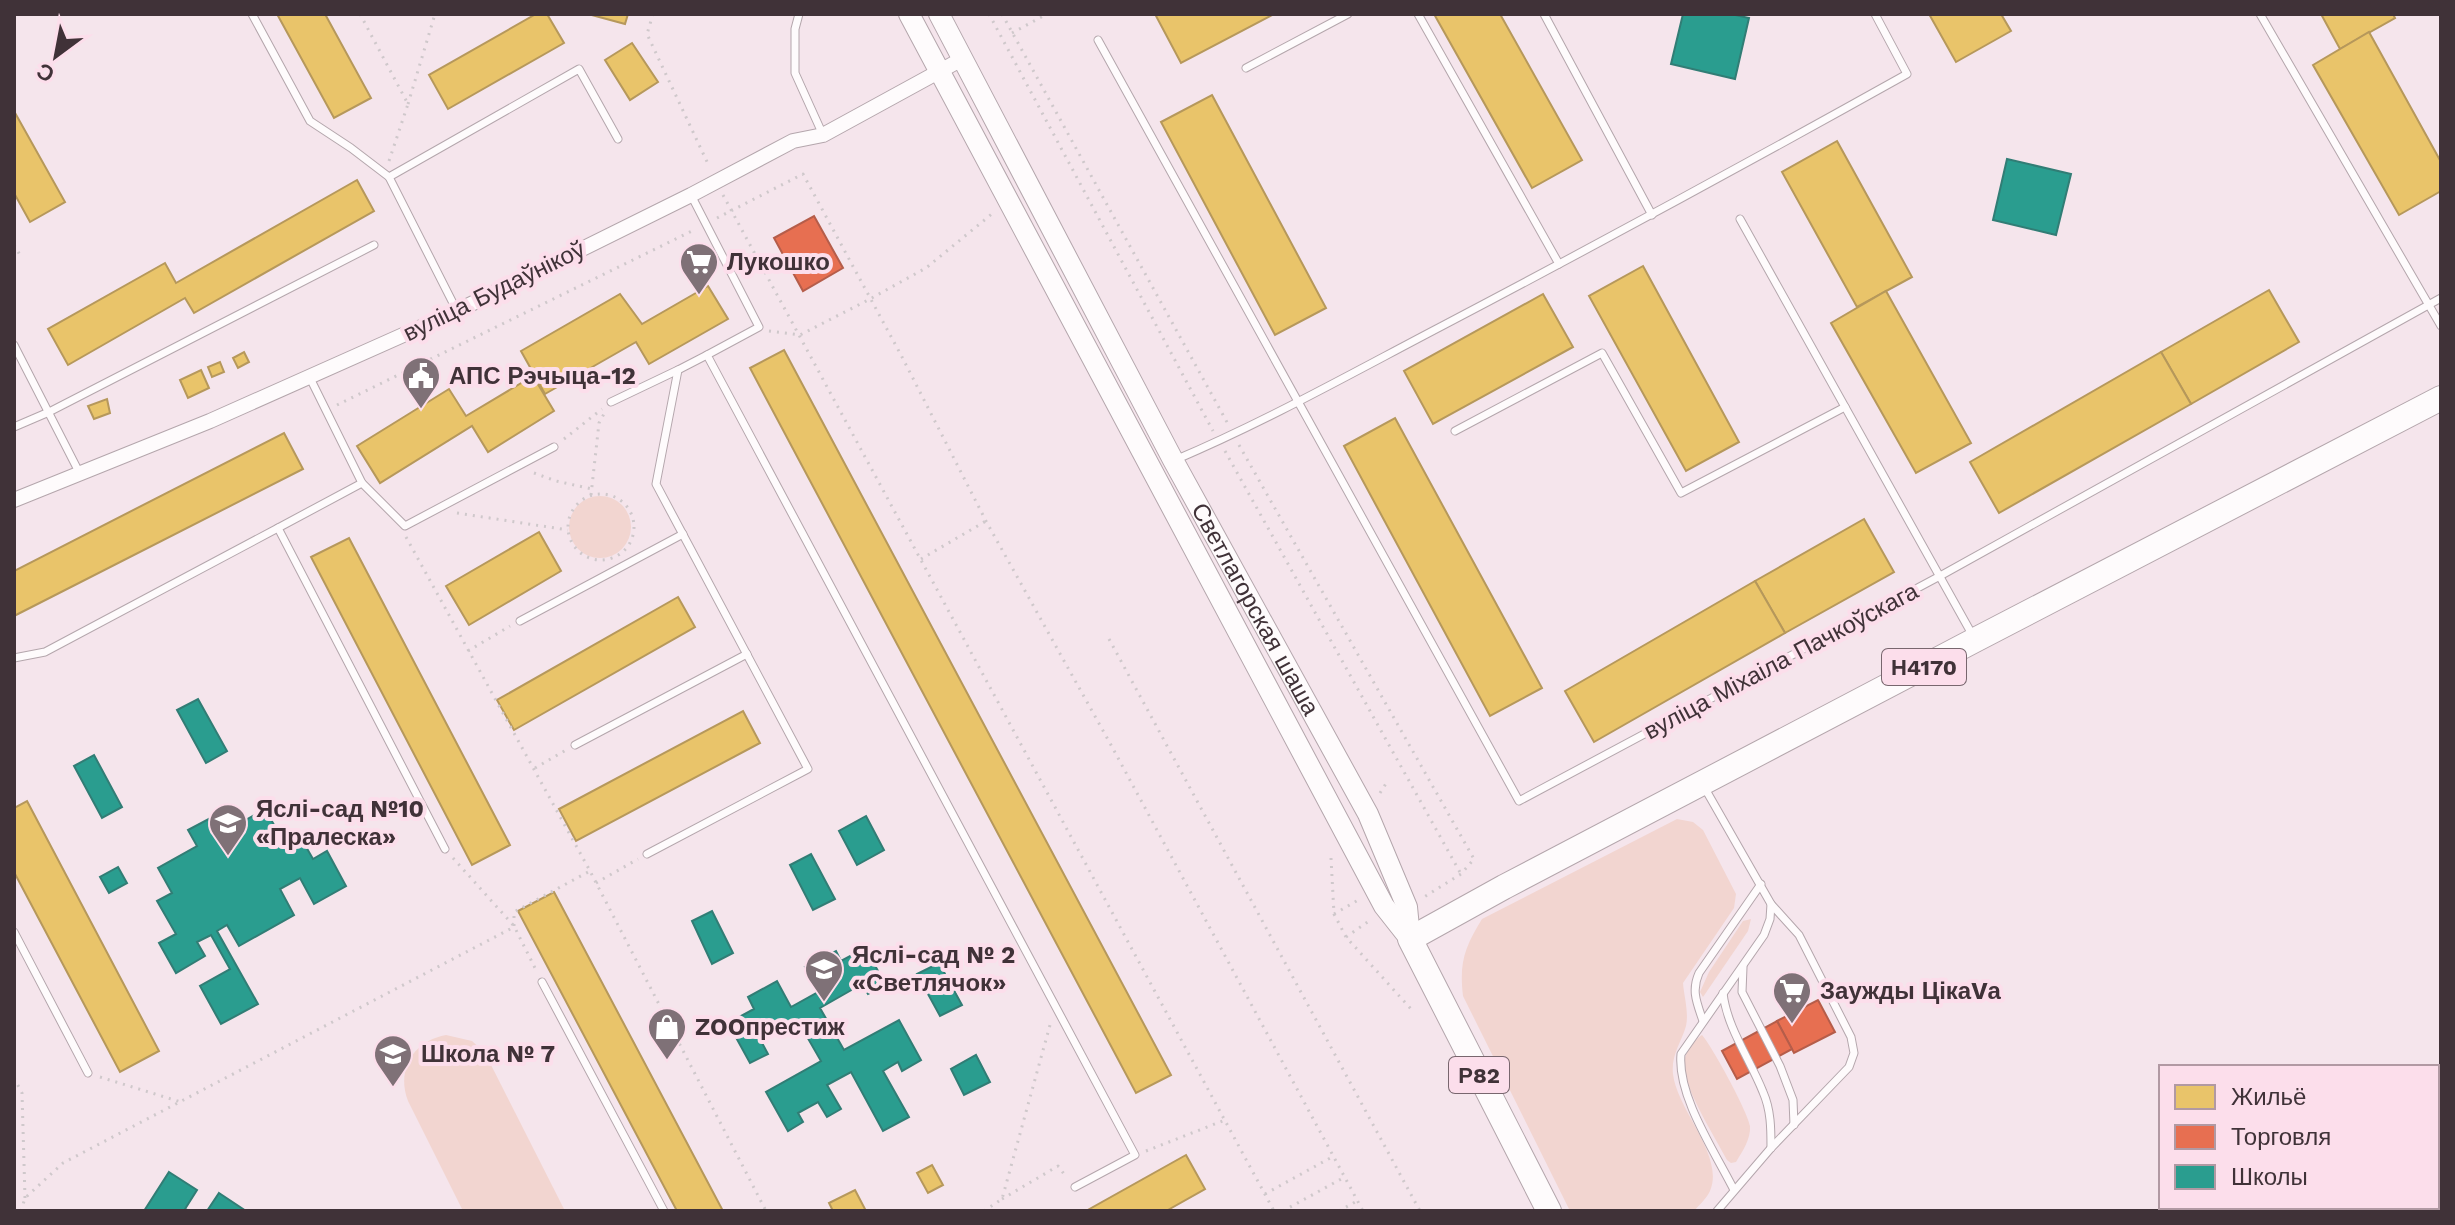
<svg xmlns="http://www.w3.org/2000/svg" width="2455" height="1225" font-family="'Work Sans',sans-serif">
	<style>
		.green { fill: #f2d5d0 }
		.homes { fill: #e9c46a; stroke: #b6985b; stroke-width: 2 }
		.shops { fill: #e76f51; stroke: #b55d4a; stroke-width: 2 }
		.schools { fill: #2a9d8f; stroke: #317d75; stroke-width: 2 }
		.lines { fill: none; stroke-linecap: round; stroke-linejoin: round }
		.lane-casing { stroke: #b4a6ac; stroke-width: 9 }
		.street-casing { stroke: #b4a6ac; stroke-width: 16 }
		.secondary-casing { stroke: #b4a6ac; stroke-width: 22 }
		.primary-casing { stroke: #b4a6ac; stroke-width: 26 }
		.path { stroke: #cfc8cb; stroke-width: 3; stroke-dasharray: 2 6; stroke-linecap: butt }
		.lane { stroke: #fefbfc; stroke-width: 7 }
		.street { stroke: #fefbfc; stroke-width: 14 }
		.secondary { stroke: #fefbfc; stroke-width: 20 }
		.primary { stroke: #fefbfc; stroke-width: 24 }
		.labels { text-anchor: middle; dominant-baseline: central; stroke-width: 8; stroke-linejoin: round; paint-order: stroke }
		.shield { fill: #fcdeeb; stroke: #78666e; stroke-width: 2 }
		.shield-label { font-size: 22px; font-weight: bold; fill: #403238 }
		.poi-label { font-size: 24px; font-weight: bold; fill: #403238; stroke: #fcdeeb; text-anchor: start }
		.street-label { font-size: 24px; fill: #403238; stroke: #fcdeeb }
	</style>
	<rect width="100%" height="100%" fill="#f5e5ec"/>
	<g class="green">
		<circle cx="600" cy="527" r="31"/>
		<path d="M1677 819 1693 822 1703 830 1736 894 1734 908 1683 983C1684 996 1689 1013 1686 1026 1681 1043 1671 1055 1673 1074 1677 1110 1725 1156 1710 1191 1707 1198 1699 1205 1694 1211H1570L1463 996C1459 962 1465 947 1482 919Z"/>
		<path d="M1751 919 1748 931 1703 997 1700 992 1709 972 1743 921Z"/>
		<path d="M446 1035 472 1041 485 1053 565 1211H463L408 1101C396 1070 413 1041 446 1035Z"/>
		<path d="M1702 1035C1712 1046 1748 1112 1750 1126 1751 1139 1742 1152 1736 1162L1731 1163 1727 1160C1715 1137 1686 1092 1684 1067 1683 1056 1692 1041 1702 1035Z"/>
	</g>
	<g class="homes">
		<path d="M277 14H325L371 98 334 118Z"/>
		<path d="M536 14H547L564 43 448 109 429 75Z"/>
		<path d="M588 14H628L625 24Z"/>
		<path d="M1155 14H1274L1181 63Z"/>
		<path d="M1434 14H1500L1582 160 1532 188Z"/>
		<path d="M1929 14H2001L2011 31 1956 62Z"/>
		<path d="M2321 14H2393L2395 18 2340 49Z"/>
		<path d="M2369 32 2441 162V191L2399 215 2313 65Z"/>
		<path d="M632 43 658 82 630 100 605 60Z"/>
		<path d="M1212 95 1326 308 1275 335 1161 122Z"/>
		<path d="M14 111 65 202 30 222 14 193Z"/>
		<path d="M1837 141 1912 277 1857 307 1782 172Z"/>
		<path d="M357 180 374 211 194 313 185 298 68 365 48 329 165 263 176 283Z"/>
		<path d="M1643 266 1739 442 1686 471 1589 296Z"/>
		<path d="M708 286 728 319 649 364 636 342 545 394 521 351 620 294 642 324Z"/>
		<path d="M2269 290 2299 342 2191 404 2161 352Z"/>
		<path d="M1886 291 1971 443 1916 473 1831 323Z"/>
		<path d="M1543 294 1573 347 1433 424 1404 371Z"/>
		<path d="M784 350 1171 1075 1136 1093 750 368Z"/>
		<path d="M244 352 249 362 238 368 233 358Z"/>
		<path d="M2161 352 2191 404 1999 513 1970 462Z"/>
		<path d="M220 362 224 372 212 377 208 367Z"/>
		<path d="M201 370 209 388 188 398 180 380Z"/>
		<path d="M533 376 554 411 488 452 472 426 380 483 357 446 449 389 466 416Z"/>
		<path d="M107 399 110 413 94 419 88 406Z"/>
		<path d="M1395 418 1542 688 1490 716 1344 446Z"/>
		<path d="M284 433 303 469 14 616V571Z"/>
		<path d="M1864 519 1894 572 1785 633 1755 581Z"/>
		<path d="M539 532 561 571 469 625 446 586Z"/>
		<path d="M349 538 510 845 472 865 311 557Z"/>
		<path d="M1755 581 1785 633 1594 742 1565 691Z"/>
		<path d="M678 597 695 627 514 730 497 700Z"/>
		<path d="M743 711 760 743 576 841 559 809Z"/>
		<path d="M27 801 159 1051 120 1072 14 872V808Z"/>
		<path d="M554 892 723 1211H677L518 911Z"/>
		<path d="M1186 1155 1205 1189 1166 1211H1086Z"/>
		<path d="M932 1165 943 1185 928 1193 917 1173Z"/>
		<path d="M855 1190 866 1211H833L829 1203Z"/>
	</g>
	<g class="shops">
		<path d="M814 216 843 268 803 291 774 238Z"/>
		<path d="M1818 1000 1835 1032 1794 1053 1777 1021Z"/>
		<path d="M1777 1021 1792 1049 1737 1079 1722 1051Z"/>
	</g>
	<g class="schools">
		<path d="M1683 14H1731L1749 18 1735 79 1671 64Z"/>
		<path d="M2007 159 2071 174 2056 235 1993 220Z"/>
		<path d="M198 699 227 751 206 763 177 710Z"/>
		<path d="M94 755 122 807 102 818 74 766Z"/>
		<path d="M265 809 282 839 297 831 313 859 327 851 346 886 314 904 300 878 280 889 294 915 239 946 227 925 217 931 258 1004 221 1024 200 986 230 969 211 935 197 942 205 956 176 973 159 943 176 934 157 901 172 893 158 868 197 846 188 830 218 814 228 830Z"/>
		<path d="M866 816 884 850 857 865 839 831Z"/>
		<path d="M811 854 835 899 813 910 790 865Z"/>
		<path d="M118 867 127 883 109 893 100 877Z"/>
		<path d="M712 911 733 953 712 964 692 921Z"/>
		<path d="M865 948 886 985 868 994 862 984 820 1008 844 1050 899 1020 921 1060 902 1071 898 1062 883 1071 909 1117 883 1131 851 1072 827 1085 841 1109 827 1117 818 1102 798 1113 803 1122 788 1131 766 1092 821 1061 798 1021 761 1041 768 1054 750 1063 728 1023 754 1009 748 997 777 981 791 1007 818 992 805 967 836 951 841 961Z"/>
		<path d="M939 963 962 1005 940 1016 917 974Z"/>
		<path d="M976 1055 990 1082 964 1095 951 1069Z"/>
		<path d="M169 1172 197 1190 185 1209 189 1211H144Z"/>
		<path d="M219 1193 246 1211H207Z"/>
	</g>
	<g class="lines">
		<g class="lane-casing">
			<g id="lane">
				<path d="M252 14 310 121 351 148 389 177 457 311"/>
				<path d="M799 14 795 29V73L823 135"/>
				<path d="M1418 14 1559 264"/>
				<path d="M1544 14 1652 215"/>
				<path d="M2260 14 2441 326"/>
				<path d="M1098 40 1519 801 1940 576 2441 298"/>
				<path d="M1246 68 1348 14"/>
				<path d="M389 177 579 69 618 139"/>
				<path d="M691 195 759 327 707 355 1135 1155 1075 1187"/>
				<path d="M1740 219 1973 636"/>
				<path d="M14 345 79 472"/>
				<path d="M309 376 362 483 405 526 554 447"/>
				<path d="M611 402 678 370"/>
				<path d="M14 427 49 412 374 245"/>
				<path d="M1455 431 1602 353 1681 493 1845 407"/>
				<path d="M1175 460C1267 421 1354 372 1442 326 1598 244 1753 160 1907 74L1875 14"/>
				<path d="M362 483 278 528 445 849"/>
				<path d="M520 621 683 534"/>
				<path d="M14 658 45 652 278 528"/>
				<path d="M575 745 747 654"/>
				<path d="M1703 785 1771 904 1770 919 1764 935 1681 1054C1677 1096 1715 1152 1734 1190"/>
				<path d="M647 854 808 769 656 484 678 370 707 355"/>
				<path d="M14 932 88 1073"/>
				<path d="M1743 967 1742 992 1780 1066 1793 1100 1794 1125"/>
				<path d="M542 982 664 1211"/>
				<path d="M1723 993C1727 1028 1750 1059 1763 1092 1771 1110 1771 1129 1771 1148"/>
				<path d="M1703 1021C1697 1003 1691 991 1699 973L1761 884"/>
				<path d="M1717 1211 1771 1148 1849 1067 1854 1053 1851 1037 1799 935 1771 904"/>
			</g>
		</g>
		<g class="street-casing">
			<path id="street" d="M14 500 210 421 457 311 691 195 793 141 823 135 962 59"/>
		</g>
		<g class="secondary-casing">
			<g id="secondary">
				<path d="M909 14 1384 906 1410 939"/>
				<path id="s1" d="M939 14 1173 460 1368 814 1407 907 1410 938"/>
			</g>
		</g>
		<g class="primary-casing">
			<path id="primary" d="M1549 1211 1410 939 1504 887 1975 640 2441 398"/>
		</g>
		<g class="path">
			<path d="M360 14 408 104 389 161"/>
			<path d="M653 14 647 34 709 166"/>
			<path d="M989 14 1213 431"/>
			<path d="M1002 14 1228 424"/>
			<path d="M1012 33 1047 14"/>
			<path d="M408 104 435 14"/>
			<path d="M723 195 1274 1211"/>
			<path d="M717 218 803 174 901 355 986 521 1111 745 1363 1211"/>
			<path d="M14 245 20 255"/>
			<path d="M769 331 800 335 870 299 926 268 993 213"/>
			<path d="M337 405 696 229"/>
			<path d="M564 439 602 409"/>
			<path d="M1239 445 1474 859 1461 874 1424 897"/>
			<path d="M1225 451 1461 874"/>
			<path d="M534 473 556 481 592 489"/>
			<circle cx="601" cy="527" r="33"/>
			<path d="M591 495 599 423 605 412"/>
			<path d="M457 513 568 530"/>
			<path d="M406 537 590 871 766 1211"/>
			<path d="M921 559 986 521"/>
			<path d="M1109 639 1420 1211"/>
			<path d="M468 651 510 626"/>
			<path d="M535 768 566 750"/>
			<path d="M1380 793 1387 782"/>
			<path d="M453 858 514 926 536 970"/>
			<path d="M1331 858 1334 914 1346 937 1411 1009"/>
			<path d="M596 883 638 859"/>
			<path d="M1334 914 1360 899"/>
			<path d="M514 926V912L590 871"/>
			<path d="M1346 937 1369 921"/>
			<path d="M100 1077 181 1102"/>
			<path d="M14 1078 22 1093 25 1198"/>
			<path d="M1146 1151 1225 1120"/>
			<path d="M1265 1194 1332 1157"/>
			<path d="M1002 1199 1058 1166 1067 1178"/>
			<path d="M21 1211 25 1198 63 1163 514 927"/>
			<path d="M984 1211 1002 1199 1050 1025"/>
			<path d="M1283 1211 1343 1178"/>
			<path d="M1339 1211 1357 1201"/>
		</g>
		<use href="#lane" class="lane"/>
		<use href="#street" class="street"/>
		<use href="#secondary" class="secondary"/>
		<use href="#primary" class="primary"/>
	</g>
	<defs>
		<g id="supermarket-pin" transform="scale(2)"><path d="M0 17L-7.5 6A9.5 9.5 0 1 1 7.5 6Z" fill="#7f7177" stroke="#fcdeeb"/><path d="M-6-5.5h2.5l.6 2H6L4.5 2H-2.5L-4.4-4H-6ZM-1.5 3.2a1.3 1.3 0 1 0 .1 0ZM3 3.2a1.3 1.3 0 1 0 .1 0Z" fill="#fff"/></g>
		<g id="civic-pin" transform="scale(2)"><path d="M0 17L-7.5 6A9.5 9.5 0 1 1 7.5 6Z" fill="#7f7177" stroke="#fcdeeb"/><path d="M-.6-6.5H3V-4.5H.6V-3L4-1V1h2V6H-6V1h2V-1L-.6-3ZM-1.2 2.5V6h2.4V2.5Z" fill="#fff"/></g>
		<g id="school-pin" transform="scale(2)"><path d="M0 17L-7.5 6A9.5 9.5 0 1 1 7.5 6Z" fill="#7f7177" stroke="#fcdeeb"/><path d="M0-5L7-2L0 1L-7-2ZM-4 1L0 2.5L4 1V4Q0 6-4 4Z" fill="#fff"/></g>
		<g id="shop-pin" transform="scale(2)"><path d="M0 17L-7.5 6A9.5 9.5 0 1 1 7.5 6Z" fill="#7f7177" stroke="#fcdeeb"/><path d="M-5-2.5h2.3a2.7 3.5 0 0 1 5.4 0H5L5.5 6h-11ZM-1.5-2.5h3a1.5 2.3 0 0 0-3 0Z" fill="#fff"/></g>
	</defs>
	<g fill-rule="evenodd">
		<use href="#supermarket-pin" x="699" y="262"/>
		<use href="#civic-pin" x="421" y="376"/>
		<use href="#school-pin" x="228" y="823"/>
		<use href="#school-pin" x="824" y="969"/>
		<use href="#supermarket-pin" x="1792" y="991"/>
		<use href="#shop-pin" x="667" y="1027"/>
		<use href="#school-pin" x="393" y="1054"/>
	</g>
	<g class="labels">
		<g class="shield">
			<rect x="1882" y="649" width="84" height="36" rx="6"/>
			<rect x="1449" y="1057" width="60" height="36" rx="6"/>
		</g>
		<g class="shield-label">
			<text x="1924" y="667">Н4170</text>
			<text x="1479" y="1075">Р82</text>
		</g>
		<g class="poi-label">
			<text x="727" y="262">Лукошко</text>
			<text x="449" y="376">АПС Рэчыца-12</text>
			<text x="256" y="809">Яслі-сад №10<tspan x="256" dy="28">«Пралеска»</tspan></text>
			<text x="852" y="955">Яслі-сад № 2<tspan x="852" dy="28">«Светлячок»</tspan></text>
			<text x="1820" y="991">Заужды ЦікаVа</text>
			<text x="695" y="1027">ZOOпрестиж</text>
			<text x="421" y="1054">Школа № 7</text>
		</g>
		<g class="street-label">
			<text transform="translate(494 291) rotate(-26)">вуліца Будаўнікоў</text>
			<text stroke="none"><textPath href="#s1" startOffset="674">Светлагорская шаша</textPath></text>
			<text transform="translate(1781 661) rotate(-28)">вуліца Міхаіла Пачкоўскага</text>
		</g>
	</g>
	<rect width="2455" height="1225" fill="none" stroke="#403238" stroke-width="32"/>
	<rect x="2159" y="1065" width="280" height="144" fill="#fcdeeb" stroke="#b199a3" stroke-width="2"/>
	<rect x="2175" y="1085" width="40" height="24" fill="#e9c46a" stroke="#b199a3" stroke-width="2"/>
	<text x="2231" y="1105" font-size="24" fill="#403238">Жильё</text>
	<rect x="2175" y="1125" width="40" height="24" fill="#e76f51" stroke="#b199a3" stroke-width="2"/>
	<text x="2231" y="1145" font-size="24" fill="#403238">Торговля</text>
	<rect x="2175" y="1165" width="40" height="24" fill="#2a9d8f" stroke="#b199a3" stroke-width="2"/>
	<text x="2231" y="1185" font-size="24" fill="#403238">Школы</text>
	<g transform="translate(56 56) rotate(212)" stroke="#fcdeeb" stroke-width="6" paint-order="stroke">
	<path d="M0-6L14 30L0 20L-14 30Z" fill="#403238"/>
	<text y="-12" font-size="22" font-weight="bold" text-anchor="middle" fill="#403238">С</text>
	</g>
</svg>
